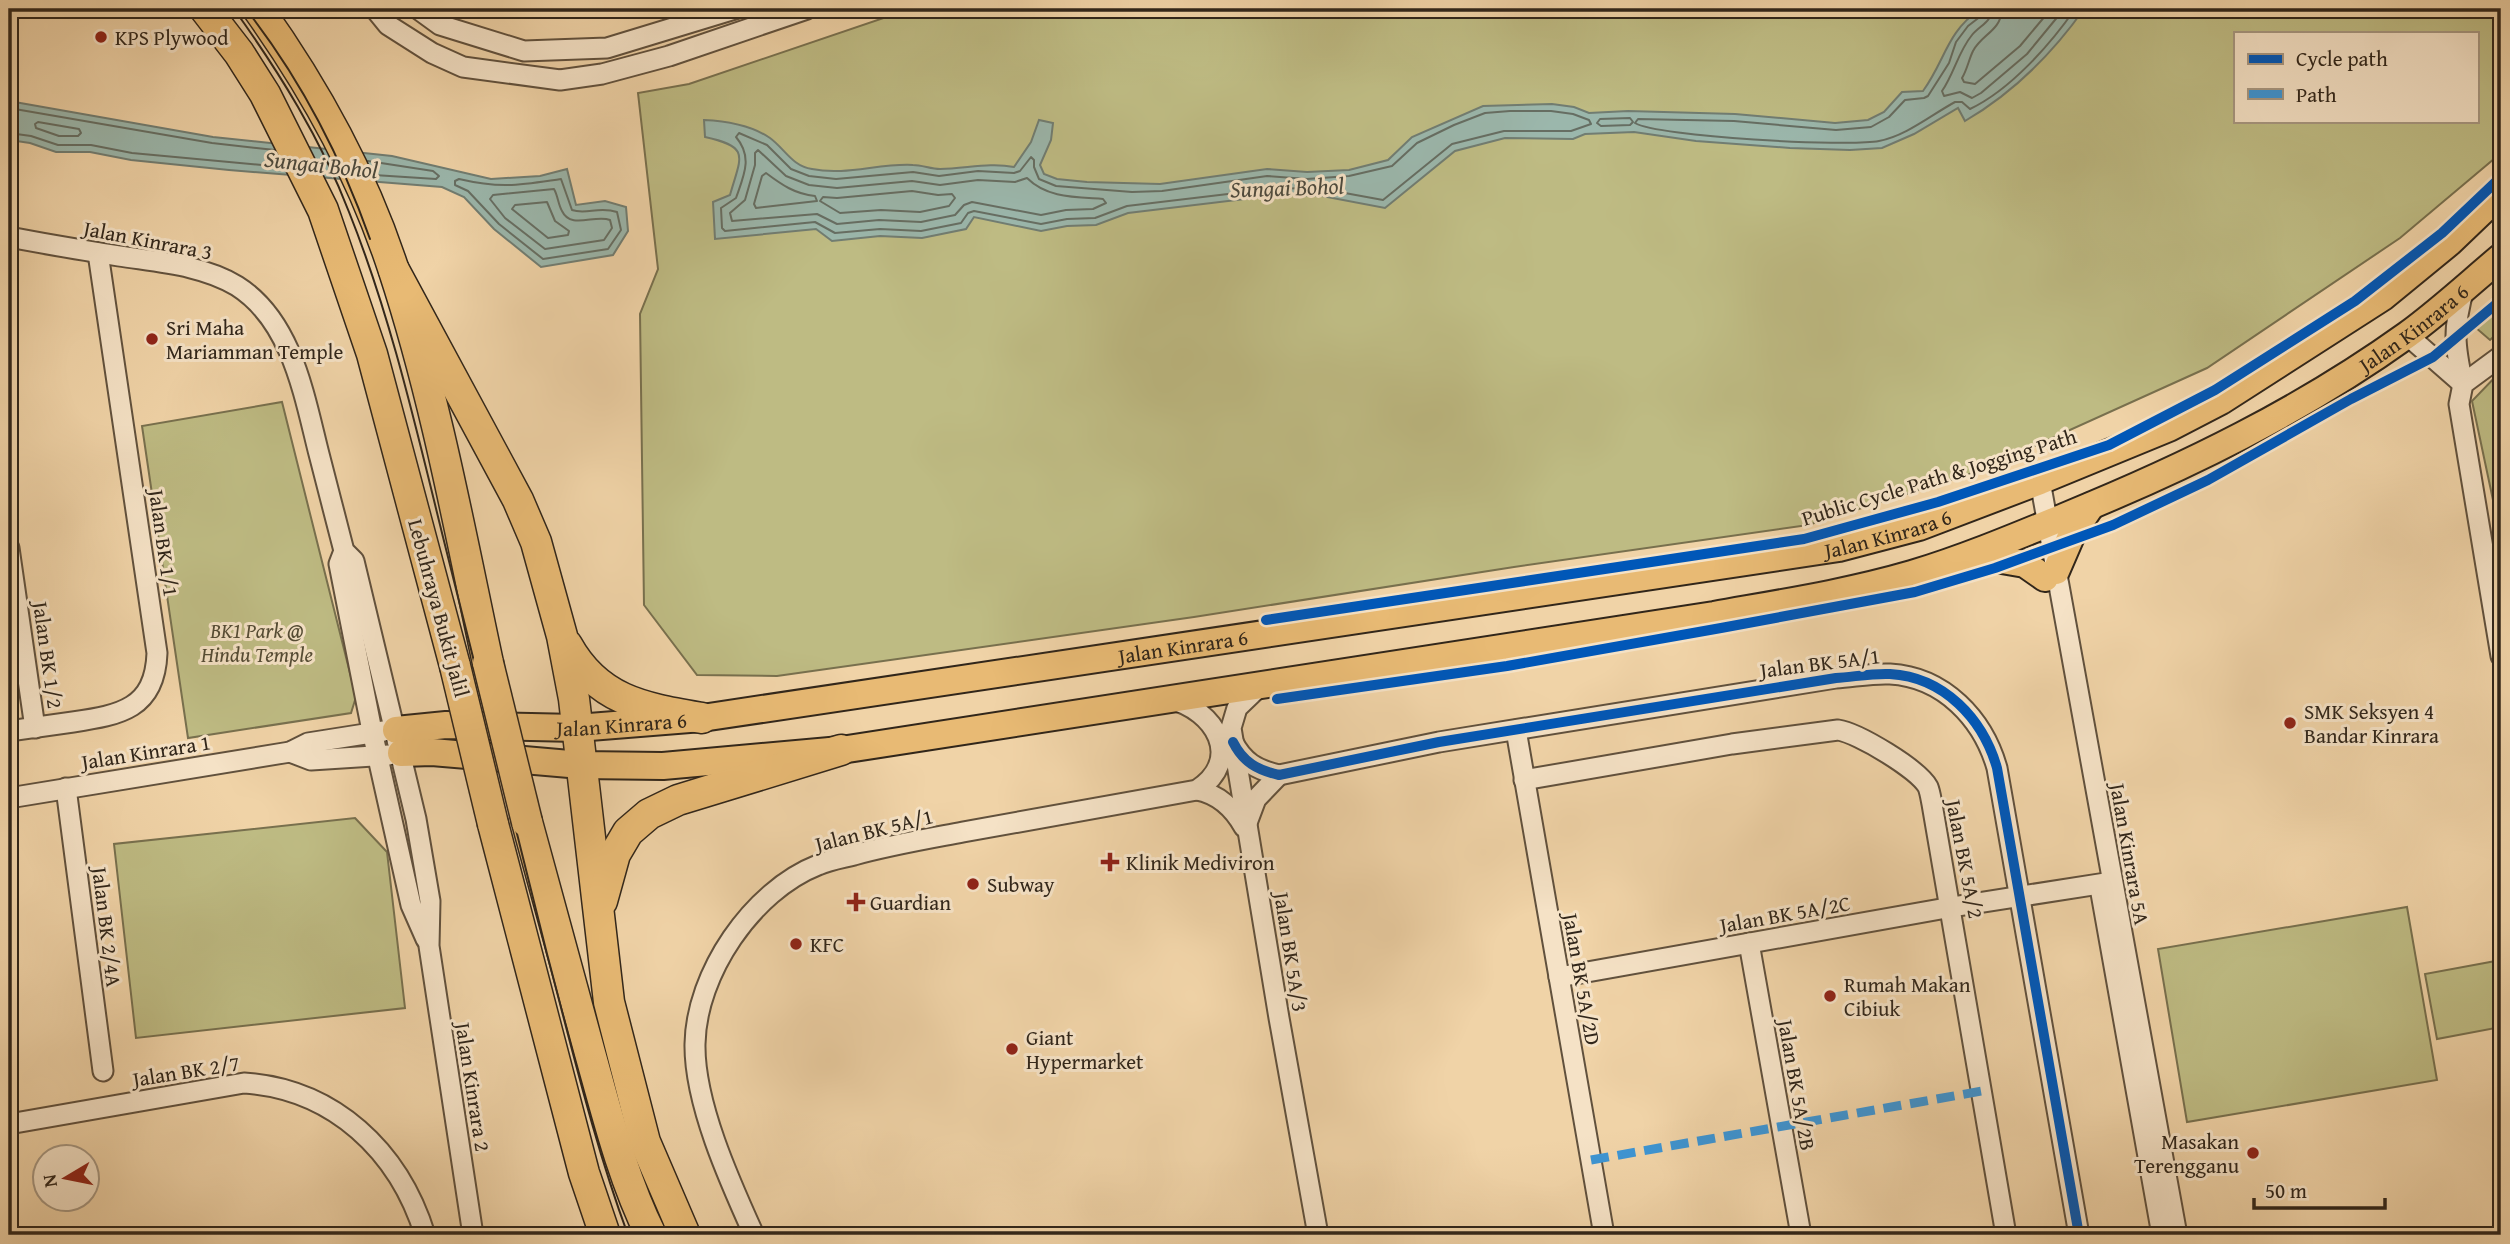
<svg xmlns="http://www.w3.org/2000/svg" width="2510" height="1244" font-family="'Gentium Book Plus',serif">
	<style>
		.green { fill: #bebb83; stroke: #78704e; stroke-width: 2; fill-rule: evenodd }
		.water { fill: #9bb7ac; stroke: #717d72; stroke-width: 2 }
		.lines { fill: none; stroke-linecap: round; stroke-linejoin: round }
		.shore { stroke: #666e63; stroke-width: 2 }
		.minor-casing { stroke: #61513d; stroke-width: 23 }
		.major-casing { stroke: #31261a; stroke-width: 30 }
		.highway-casing { stroke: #31261a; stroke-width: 33 }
		.minor { stroke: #f5e2c6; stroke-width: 19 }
		.major { stroke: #e8ba74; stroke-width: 26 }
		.highway { stroke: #e8ba74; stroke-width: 30 }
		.tram { stroke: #31261a; stroke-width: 2 }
		.highway-bridge-casing { stroke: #31261a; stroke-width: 33; stroke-linecap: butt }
		.highway-bridge { stroke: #e8ba74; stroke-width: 30 }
		.quiet { stroke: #3d95d4; stroke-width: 9; stroke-dasharray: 18 9; stroke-linecap: butt }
		.cycleway-casing { stroke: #f5e2c6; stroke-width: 15 }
		.cycleway { stroke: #0057b8; stroke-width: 10 }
		.poi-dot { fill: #8f2418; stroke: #f5e2c6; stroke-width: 2.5 }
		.labels { text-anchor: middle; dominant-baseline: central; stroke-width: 6; stroke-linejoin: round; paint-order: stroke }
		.poi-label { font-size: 21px; fill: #31261a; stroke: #f5e2c6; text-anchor: start }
		.street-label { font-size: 21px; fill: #31261a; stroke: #f5e2c6 }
		.park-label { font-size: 21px; font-style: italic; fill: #544b34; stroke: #f5e2c6 }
		.water-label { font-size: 23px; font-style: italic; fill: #4c4a3e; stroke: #f5e2c6 }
	</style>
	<rect width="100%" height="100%" fill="#f0d3a7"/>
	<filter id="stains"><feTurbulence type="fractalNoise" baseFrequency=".00286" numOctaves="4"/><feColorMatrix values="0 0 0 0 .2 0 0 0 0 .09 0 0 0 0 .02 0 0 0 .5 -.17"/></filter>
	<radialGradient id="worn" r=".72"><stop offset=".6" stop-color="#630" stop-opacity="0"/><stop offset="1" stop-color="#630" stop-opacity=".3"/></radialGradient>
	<g class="green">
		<path d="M910 9H2501V153L2400 238 2207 368 1979 471 1808 525 1514 567 1194 617 777 676 697 675 644 605 640 314 658 269 638 93 689 84ZM2235 33H2477V121H2235Z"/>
		<path d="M2501 302V330L2490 340 2475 327Z"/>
		<path d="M2501 371V498L2493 500 2472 401Z"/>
		<path d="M282 402 356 697 351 713 188 738 142 426Z"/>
		<path d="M355 818 387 852 405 1008 136 1038 114 844Z"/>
		<path d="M2407 907 2437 1080 2187 1122 2158 949Z"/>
		<path d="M2501 960V1027L2437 1039 2425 974Z"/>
	</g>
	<g class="water">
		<path d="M1980 9H2084C2052 54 2013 93 1965 121L1958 108 1914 134 1882 148 1850 150 1790 148 1696 141 1634 132 1585 134 1573 139 1505 138 1455 151 1385 208 1322 196 1278 195 1128 213 1096 225 1067 226 1041 231 974 217 966 229 922 238 880 236 832 241 816 229 715 239 713 202 730 195C741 156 751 147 705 137L704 120C726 121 751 125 770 138 785 149 792 166 812 169 846 176 879 163 913 165 922 165 931 169 940 169 965 169 989 162 1014 167L1031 142 1039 120 1053 123 1051 140 1040 165 1044 174 1057 179 1087 182 1160 184 1267 169 1307 172 1349 170 1388 160 1412 137 1483 106 1552 104 1574 107 1589 113 1628 111 1735 114 1835 123 1868 120 1884 112 1902 92 1923 91C1946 59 1946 33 1980 9Z"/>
		<path d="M9 101 213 137 392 156 491 179 540 176 567 169 576 205 605 201 626 207 628 231 613 255 541 267 494 229 464 197 442 187 229 170 131 160 90 152H56L30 143 9 140Z"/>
	</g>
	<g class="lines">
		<g class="shore">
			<path d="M1983 9 1981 16 1968 26 1956 42 1949 63 1928 96 1924 98 1905 100 1889 117 1871 127 1836 130 1734 121 1638 119 1635 123C1658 137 1848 147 1879 141 1906 136 1931 115 1955 102H1962L1970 109C2010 90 2050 45 2075 9"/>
			<path d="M1992 9C1991 23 1980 25 1972 35 1958 52 1954 74 1942 91L1944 96 1960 92 1972 98 1981 93 2027 54 2064 9"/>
			<path d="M2002 9C2001 31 1982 34 1973 51 1969 59 1967 70 1962 78L1964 82 1975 84 2020 46 2051 9"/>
			<path d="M9 108 212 143 275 150"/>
			<path d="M1510 111H1551L1573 114 1589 120 1591 124 1571 131H1504L1452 144 1383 200 1323 189 1278 188 1127 206 1095 218 1067 219 1041 224 974 211 968 213 961 223 921 231 880 229 835 233 815 222 725 231 722 228 721 208 736 198C744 175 753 157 736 137L739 133 767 145 791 169 809 176 836 179 913 172 939 176 978 171 1014 173 1020 171 1031 157 1034 160V167L1039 179 1056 186 1132 192 1162 191 1267 176 1307 179 1349 176 1392 166 1417 143 1454 125 1485 113Z"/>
			<path d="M1630 118 1633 122 1630 125 1601 126 1597 123 1600 119Z"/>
			<path d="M38 122 79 129 81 133 78 136H59L36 128 35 124Z"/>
			<path d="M9 133 31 136 58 145H91L132 153 283 167"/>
			<path d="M758 150 786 176 809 185 837 188 912 181 940 185 978 180 1015 182 1027 178C1047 198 1075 197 1103 199L1106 203 1093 209 1066 210 1041 215 972 202 964 205 955 215 921 222 879 220 837 224 817 214 732 221 730 213 745 200 755 165V153Z"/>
			<path d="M368 161 433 171 439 176 436 179 374 175"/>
			<path d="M766 173C782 185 795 194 815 196L817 201 756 208 754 204 762 176Z"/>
			<path d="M459 179C502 189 519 185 561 179L572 210C586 215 599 206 617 212L621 230 608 249 543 259 499 224 468 191 455 185V181Z"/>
			<path d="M554 189C558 196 558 204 562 211 571 230 595 214 610 220L612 228 604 240 545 249 505 218 490 199 493 195Z"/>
			<path d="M912 191 938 195 952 194 955 198 949 206 920 212 881 210 840 213 820 201 823 197 837 198Z"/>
			<path d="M547 202 555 221 569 231 568 235 548 238 512 209 515 205Z"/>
		</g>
		<g class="minor-casing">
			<g id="minor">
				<path d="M375 9 388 25 432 53 463 67 560 80 602 74 669 56 807 9"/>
				<path d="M418 9 440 25 524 51 607 48 735 9"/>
				<path d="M9 237C45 244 82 250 119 256 157 262 203 265 237 286 292 321 304 395 319 454 327 486 336 519 344 551L354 561 416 819 430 901 429 946 473 1235"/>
				<path d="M2407 335 2463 384"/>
				<path d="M2501 356 2463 384 2459 404 2501 656"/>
				<path d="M2463 384C2454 343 2453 329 2464 288"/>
				<path d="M2040 481 2177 1235"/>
				<path d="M9 548 35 728"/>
				<path d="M344 551 339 564 372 731 411 905 426 939"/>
				<path d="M1260 686 1237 708 1231 728 1279 1018 1318 1235"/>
				<path d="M1516 730 1604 1235"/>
				<path d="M9 731C30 728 52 725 73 722 120 715 155 709 157 653L98 253"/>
				<path d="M1233 742C1243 762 1257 770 1279 775L1439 742 1836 678C1853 677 1873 673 1890 674 1944 677 1983 719 1997 768L2079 1235"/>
				<path d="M290 752 311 760 389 755"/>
				<path d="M1524 780 1732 744 1838 730C1858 733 1918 769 1928 787 1930 792 1931 799 1932 804L2006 1235"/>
				<path d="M66 788 103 1071"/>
				<path d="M1197 790C1218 794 1234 809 1244 827"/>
				<path d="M9 798 290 752 308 743 384 731"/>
				<path d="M1247 823 1256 799 1279 775"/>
				<path d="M2101 893 2162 1235"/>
				<path d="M1749 943 1801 1235"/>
				<path d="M1559 977 1952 907 2112 882"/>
				<path d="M9 1124 244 1083C334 1089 399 1151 425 1235"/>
				<path d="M754 1235C730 1182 694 1103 695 1044 696 974 752 891 818 865 829 860 842 858 854 855 890 845 926 839 963 832 1041 818 1119 804 1197 790 1244 759 1215 710 1170 699"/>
			</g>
		</g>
		<g class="major-casing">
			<g id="major">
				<path d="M1973 555 2025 564 2045 578"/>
				<path d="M2056 571 2072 534 2091 506"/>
				<path id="s1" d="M396 730 446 725 577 728 702 718 1839 548 1919 527 2040 481 2169 428 2221 401 2383 297 2450 242 2501 193"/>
				<path id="s2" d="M401 753 432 752 581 765 663 766 841 750 1714 615C1781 603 1847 593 1912 574 1965 558 2015 537 2066 516 2186 467 2301 411 2407 335 2440 311 2470 283 2501 257"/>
			</g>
		</g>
		<g class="highway-casing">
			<g id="highway">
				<path d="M205 9 239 53 265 94 323 210 372 354 455 666"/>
				<path d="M258 9C315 89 364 178 394 271 436 399 460 532 488 663"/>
				<path d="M394 270 518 500 536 542 562 636 574 699 609 1002 645 1142 685 1235"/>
				<path d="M567 645C598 701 644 708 702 718"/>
				<path d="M527 822C548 899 569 976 590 1053 607 1114 623 1179 651 1235"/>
				<path d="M493 824 584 1173 605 1235"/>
				<path d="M602 901 615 854 628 832 649 814 678 800 841 750"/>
			</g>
		</g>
		<use href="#minor" class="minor"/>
		<use href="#major" class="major"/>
		<use href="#highway" class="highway"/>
		<g class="tram">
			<path d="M234 9C279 72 321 139 349 212 391 317 416 428 443 537 478 676 512 815 547 954 572 1048 594 1143 628 1235"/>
			<path d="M252 17C303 84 342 160 370 239"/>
			<path d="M497 712 513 776"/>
		</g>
		<g class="highway-bridge-casing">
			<g id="highway-bridge">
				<path d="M488 663 527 822"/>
				<path d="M455 666 493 824"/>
			</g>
		</g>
		<use href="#highway-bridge" class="highway-bridge"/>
		<path class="quiet" d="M1591 1160 1982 1091"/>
		<g class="cycleway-casing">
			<g id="cycleway">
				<path d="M1266 620 1804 539 1938 502 2109 445 2215 390 2355 301 2442 233 2501 177"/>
				<path d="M1277 699 1507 666 1721 628 1915 592 1995 568 2113 525 2208 480 2351 399 2433 357 2501 300"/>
				<path d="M1233 742C1243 762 1257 770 1279 775L1439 742 1836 678C1853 677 1873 673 1890 674 1944 677 1983 719 1997 768L2079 1235"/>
			</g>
		</g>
		<use href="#cycleway" class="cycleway"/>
	</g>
	<g class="poi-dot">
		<circle cx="101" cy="37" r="7"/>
		<circle cx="152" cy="339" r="7"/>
		<circle cx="2290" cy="723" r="7"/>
		<path d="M1106.5 851.5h7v7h7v7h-7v7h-7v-7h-7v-7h7z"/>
		<circle cx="973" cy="884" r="7"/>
		<path d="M852.5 891.5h7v7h7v7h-7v7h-7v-7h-7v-7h7z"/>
		<circle cx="796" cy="944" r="7"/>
		<circle cx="1830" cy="996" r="7"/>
		<circle cx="1012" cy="1049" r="7"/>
		<circle cx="2253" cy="1153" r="7"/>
	</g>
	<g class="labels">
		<g class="poi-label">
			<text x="115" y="37">KPS Plywood</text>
			<text x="166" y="327">Sri Maha<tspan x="166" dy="24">Mariamman Temple</tspan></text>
			<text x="2304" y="711">SMK Seksyen 4<tspan x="2304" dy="24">Bandar Kinrara</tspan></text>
			<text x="1126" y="862">Klinik Mediviron</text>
			<text x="987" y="884">Subway</text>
			<text x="870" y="902">Guardian</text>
			<text x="810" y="944">KFC</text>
			<text x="1844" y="984">Rumah Makan<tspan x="1844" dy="24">Cibiuk</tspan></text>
			<text x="1026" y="1037">Giant<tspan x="1026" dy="24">Hypermarket</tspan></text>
			<text x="2239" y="1141" text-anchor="end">Masakan<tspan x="2239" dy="24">Terengganu</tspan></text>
		</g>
		<g class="street-label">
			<text transform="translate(148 240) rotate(11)">Jalan Kinrara 3</text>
			<text stroke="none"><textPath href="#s2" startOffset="2088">Jalan Kinrara 6</textPath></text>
			<text transform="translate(1939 477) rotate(-17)">Public Cycle Path &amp; Jogging Path</text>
			<text stroke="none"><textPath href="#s1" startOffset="1507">Jalan Kinrara 6</textPath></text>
			<text transform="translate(164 543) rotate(82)">Jalan BK 1/1</text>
			<text transform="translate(439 608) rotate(75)">Lebuhraya Bukit Jalil</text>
			<text stroke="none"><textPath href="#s1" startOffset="793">Jalan Kinrara 6</textPath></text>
			<text transform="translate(48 655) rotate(82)">Jalan BK 1/2</text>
			<text transform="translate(1820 663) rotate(-7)">Jalan BK 5A/1</text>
			<text stroke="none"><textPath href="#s1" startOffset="226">Jalan Kinrara 6</textPath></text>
			<text transform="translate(146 752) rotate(-9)">Jalan Kinrara 1</text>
			<text transform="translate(874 830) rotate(-14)">Jalan BK 5A/1</text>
			<text transform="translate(2130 854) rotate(80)">Jalan Kinrara 5A</text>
			<text transform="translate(1965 859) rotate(79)">Jalan BK 5A/2</text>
			<text transform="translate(1785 914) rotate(-10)">Jalan BK 5A/2C</text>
			<text transform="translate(107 927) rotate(83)">Jalan BK 2/4A</text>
			<text transform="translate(1291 952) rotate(81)">Jalan BK 5A/3</text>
			<text transform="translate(1582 979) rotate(80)">Jalan BK 5A/2D</text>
			<text transform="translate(186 1071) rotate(-9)">Jalan BK 2/7</text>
			<text transform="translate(1797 1085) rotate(80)">Jalan BK 5A/2B</text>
			<text transform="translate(473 1087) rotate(81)">Jalan Kinrara 2</text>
		</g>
		<g class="park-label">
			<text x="257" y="630">BK1 Park @<tspan x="257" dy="24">Hindu Temple</tspan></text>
		</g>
		<g class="water-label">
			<text transform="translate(321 164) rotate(6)">Sungai Bohol</text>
			<text transform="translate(1287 187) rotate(-2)">Sungai Bohol</text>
		</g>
	</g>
	<rect width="2510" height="1244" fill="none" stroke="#f0d3a7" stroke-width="35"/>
	<rect x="10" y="10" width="2489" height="1223" fill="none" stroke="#31261a" stroke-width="3.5"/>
	<rect x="18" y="18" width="2475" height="1209" fill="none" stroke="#31261a" stroke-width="2"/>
	<rect x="2234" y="32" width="245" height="91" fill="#f5e2c6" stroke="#a79781" stroke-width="2"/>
	<rect x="2248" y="54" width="35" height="10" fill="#0057b8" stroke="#a79781" stroke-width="2"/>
	<text x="2296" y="66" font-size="21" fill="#31261a">Cycle path</text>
	<rect x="2248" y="89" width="35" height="10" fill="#3d95d4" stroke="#a79781" stroke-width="2"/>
	<text x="2296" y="102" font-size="21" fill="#31261a">Path</text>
	<g transform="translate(66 1178) rotate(260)"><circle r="33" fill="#f5e2c6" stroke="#a79781" stroke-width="2"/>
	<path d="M0-5L12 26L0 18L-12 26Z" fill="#8f2418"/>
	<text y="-10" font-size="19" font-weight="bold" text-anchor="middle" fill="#31261a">N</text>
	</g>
	<path d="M2254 1198v10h131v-10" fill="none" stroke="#31261a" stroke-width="3.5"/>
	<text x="2265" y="1198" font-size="21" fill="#31261a" stroke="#f5e2c6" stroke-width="5" paint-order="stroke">50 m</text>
	<rect width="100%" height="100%" filter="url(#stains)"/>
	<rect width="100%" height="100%" fill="url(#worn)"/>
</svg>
